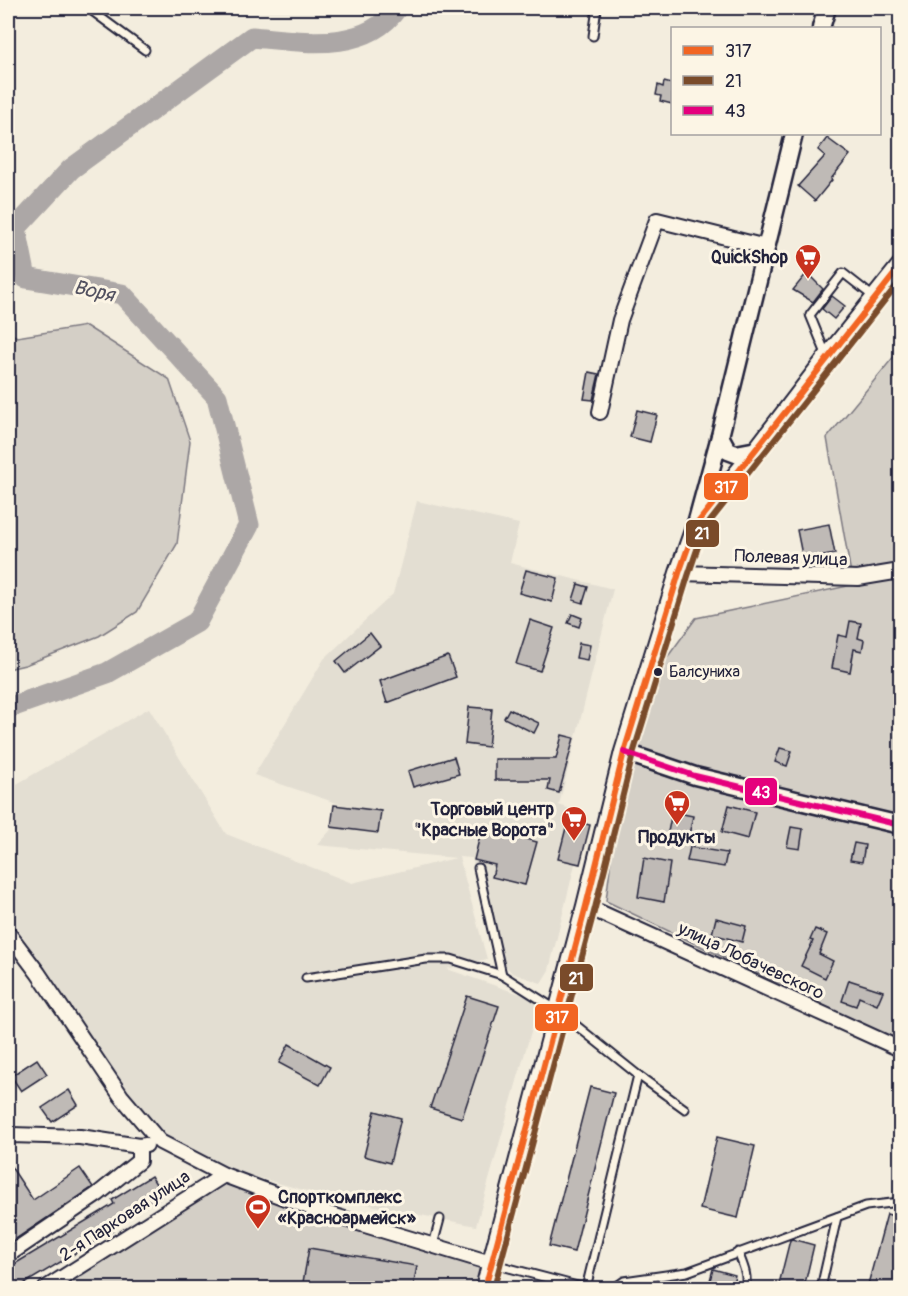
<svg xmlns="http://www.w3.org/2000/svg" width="908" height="1296" font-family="Pangolin,sans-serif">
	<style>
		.built { fill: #e3ded2 }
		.green { fill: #d4cfc6; stroke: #7b7880; stroke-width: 1.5 }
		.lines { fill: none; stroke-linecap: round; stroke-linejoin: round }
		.river { stroke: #aca7a6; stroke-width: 21 }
		.building { fill: #bfbab6; stroke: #22223b; stroke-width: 1.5 }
		.service-casing { stroke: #22223b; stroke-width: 11 }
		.minor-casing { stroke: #22223b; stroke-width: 18 }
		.tertiary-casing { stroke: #22223b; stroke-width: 21 }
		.secondary-casing { stroke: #22223b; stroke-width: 22 }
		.service { stroke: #fcf5e5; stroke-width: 7 }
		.minor { stroke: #fcf5e5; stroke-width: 14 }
		.tertiary { stroke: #fcf5e5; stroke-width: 16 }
		.secondary { stroke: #fcf5e5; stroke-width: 18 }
		.bus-1-casing { stroke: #fcf5e5; stroke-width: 10 }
		.bus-2-casing { stroke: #fcf5e5; stroke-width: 10 }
		.bus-3-casing { stroke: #fcf5e5; stroke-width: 10 }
		.bus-1 { stroke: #f26522; stroke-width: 6 }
		.bus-2 { stroke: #7a4b2a; stroke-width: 6 }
		.bus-3 { stroke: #e5007d; stroke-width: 6 }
		.bus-dot { fill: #22223b; stroke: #fcf5e5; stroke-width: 2 }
		.labels { text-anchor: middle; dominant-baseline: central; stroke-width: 6; stroke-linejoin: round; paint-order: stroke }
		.bus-label { font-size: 16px; fill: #22223b; stroke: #fcf5e5; text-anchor: start }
		.poi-label { font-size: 18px; font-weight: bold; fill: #22223b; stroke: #fcf5e5; text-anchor: end }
		.street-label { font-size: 18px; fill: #22223b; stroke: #fcf5e5 }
		.water-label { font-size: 20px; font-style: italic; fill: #525160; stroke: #fcf5e5 }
		.line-badge { stroke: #fcf5e5; stroke-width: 2 }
		.badge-label { font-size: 16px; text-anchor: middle; font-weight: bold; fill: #fff }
	</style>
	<rect width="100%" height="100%" fill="#f3edde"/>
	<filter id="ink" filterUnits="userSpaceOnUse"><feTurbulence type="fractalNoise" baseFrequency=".0167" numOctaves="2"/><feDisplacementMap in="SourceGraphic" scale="12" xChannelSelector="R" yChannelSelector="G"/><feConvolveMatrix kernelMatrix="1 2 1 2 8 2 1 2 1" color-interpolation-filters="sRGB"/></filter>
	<g filter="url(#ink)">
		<path class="built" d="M417 501 519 524 510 563 613 589 559 805 587 815 549 970 541 983 512 973 500 960 472 858 459 857 487 959 447 969 534 999 537 1010 476 1226 325 1196 202 1162 155 1130 8 915V789L149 708 226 834 352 883 456 858 317 845 351 808 254 775 324 659 393 594Z"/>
		<g class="green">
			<path d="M86 326 169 379 190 441 177 544 137 612 99 636 25 665 8 669V332L17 337Z"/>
			<path d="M900 349V1042L606 901 624 752 644 689 696 618 853 585 827 438Z"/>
			<path d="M224 1175 491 1263 485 1288H46Z"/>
		</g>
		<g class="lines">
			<path class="river" d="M8 708 107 673 197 622 249 525 217 397 122 294 26 278 16 228 71 169 252 37C300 41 365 54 397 8"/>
		</g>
		<g class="building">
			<path d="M664 82 672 84V104L660 101 661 96 656 95 658 85 663 87Z"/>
			<path d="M827 138 850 155 831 179 832 180 815 201 798 186 825 156 818 150Z"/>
			<path d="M807 273 823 289 813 302 793 290Z"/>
			<path d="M832 296 845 306 834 319 822 309Z"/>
			<path d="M589 372 599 374 593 400 584 399Z"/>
			<path d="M637 410 657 415 650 442 630 437Z"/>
			<path d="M829 524 835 554 803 560 797 530Z"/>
			<path d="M526 570 558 578 552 602 519 593Z"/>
			<path d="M578 584 588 587 583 603 573 600Z"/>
			<path d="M572 614 582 618 579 627 568 623Z"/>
			<path d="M530 620 554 628 540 671 516 664Z"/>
			<path d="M850 621 861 623 858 638 864 640 862 651 854 649 850 672 832 668 838 635 847 637Z"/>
			<path d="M370 633 380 646 345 673 336 661Z"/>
			<path d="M579 643 590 645 587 660 576 658Z"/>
			<path d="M448 656 456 677 387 703 380 681Z"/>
			<path d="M469 707 492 709 488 747 465 744Z"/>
			<path d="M509 709 539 723 534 733 504 718Z"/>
			<path d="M562 735 574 738 559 793 548 790 550 780H495V759H556Z"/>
			<path d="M780 748 792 751 787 766 775 762Z"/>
			<path d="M454 757 459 774 413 787 408 771Z"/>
			<path d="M334 805 381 811 378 833 331 827Z"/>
			<path d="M729 805 755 812 748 839 722 832Z"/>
			<path d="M678 813 693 816 687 844 672 841 674 833 668 832 671 817 677 818Z"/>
			<path d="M568 820 590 825 580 864 558 859Z"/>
			<path d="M482 827 537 842 525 885 492 877 495 865 474 860Z"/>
			<path d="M791 827 803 829 800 849 787 847Z"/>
			<path d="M854 843 865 845 862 862 850 860Z"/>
			<path d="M690 847 727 853 724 867 687 861Z"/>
			<path d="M644 858 670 863 664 902 638 897Z"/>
			<path d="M716 918 746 926 742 942 712 934Z"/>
			<path d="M815 929 827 934 819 954 833 961 825 978 801 966 813 941 810 940Z"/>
			<path d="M849 980 883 991 877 1005 859 997 856 1006 842 1001Z"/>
			<path d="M467 996 499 1006 462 1118 430 1108Z"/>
			<path d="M289 1044 330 1067 320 1085 279 1063Z"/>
			<path d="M37 1059 47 1074 21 1091 11 1076Z"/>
			<path d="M590 1087 614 1093 574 1252 549 1246Z"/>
			<path d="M69 1090 78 1105 52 1122 42 1108Z"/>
			<path d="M375 1111 401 1118 390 1163 364 1156Z"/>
			<path d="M717 1137 755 1146 738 1218 700 1209Z"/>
			<path d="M8 1162 33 1200 80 1168 93 1187 8 1244Z"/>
			<path d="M151 1176 163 1195 111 1226 114 1230 17 1288H8V1268L114 1204 112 1200Z"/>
			<path d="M887 1214 900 1218V1275L897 1288H867Z"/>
			<path d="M792 1239 814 1245 804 1288H778L790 1240Z"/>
			<path d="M309 1248 417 1266 413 1288H302Z"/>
			<path d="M713 1269 735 1275 732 1288H708Z"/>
		</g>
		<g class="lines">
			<g class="service-casing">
				<g id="service">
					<path d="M88 8 145 50"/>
					<path d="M593 36 597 8"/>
					<path d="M826 354 810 315 843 273 875 298"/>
					<path d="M478 868 502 975"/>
					<path d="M306 978 426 959H451L502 975 557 1010 638 1075 685 1109"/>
					<path d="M433 1245 440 1219"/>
					<path d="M738 1252C742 1263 749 1276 745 1288"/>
					<path d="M494 1264 585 1288"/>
					<path d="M586 1288 638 1075"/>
					<path d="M614 1288 624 1281 687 1272 866 1206 900 1202"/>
					<path d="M821 1288 837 1217"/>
				</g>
			</g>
			<g class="minor-casing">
				<g id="minor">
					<path d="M600 412 620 320 657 220 766 247"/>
					<path d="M679 573 858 578 900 571"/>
					<path d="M586 906 900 1049"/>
					<path d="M8 933 38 973 121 1096 160 1142 224 1175 325 1213 491 1263"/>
					<path d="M8 1137 11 1135 80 1137 139 1146 146 1145"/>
					<path d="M8 1255 98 1194 139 1161V1146"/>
					<path d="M46 1288 224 1175"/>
				</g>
			</g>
			<g class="tertiary-casing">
				<g id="tertiary">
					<path d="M821 28 827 8"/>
					<path d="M720 436 728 451 736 454 757 450"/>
					<path d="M696 524 720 436 794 134"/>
					<path d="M624 752 695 776 900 825"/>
				</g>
			</g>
			<g class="secondary-casing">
				<path id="secondary" d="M485 1288 586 906 624 752 679 573 696 525 757 450 828 357 900 267"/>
			</g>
			<use href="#service" class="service"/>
			<use href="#minor" class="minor"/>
			<use href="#tertiary" class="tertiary"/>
			<use href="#secondary" class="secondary"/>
			<g class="bus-1-casing">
				<path id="bus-1" d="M485 1288 586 906 624 752 679 573 696 525 900 267"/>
			</g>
			<g class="bus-2-casing">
				<path id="bus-2" d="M494 1288 595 908 633 754 688 576 704 529 900 281"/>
			</g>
			<g class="bus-3-casing">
				<path id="bus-3" d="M624 752 695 776 900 825"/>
			</g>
			<use href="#bus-1" class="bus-1"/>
			<use href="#bus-2" class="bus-2"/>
			<use href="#bus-3" class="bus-3"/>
		</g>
	</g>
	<defs>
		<g id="supermarket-pin" transform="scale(1.35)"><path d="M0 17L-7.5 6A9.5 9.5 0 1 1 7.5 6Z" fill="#c8321e" stroke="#fcf5e5"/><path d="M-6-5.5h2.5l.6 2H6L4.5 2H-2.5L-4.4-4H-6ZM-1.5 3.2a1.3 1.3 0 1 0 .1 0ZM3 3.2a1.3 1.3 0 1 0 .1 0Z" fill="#fff"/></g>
		<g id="stadium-pin" transform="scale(1.35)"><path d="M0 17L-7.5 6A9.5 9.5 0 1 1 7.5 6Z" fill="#c8321e" stroke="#fcf5e5"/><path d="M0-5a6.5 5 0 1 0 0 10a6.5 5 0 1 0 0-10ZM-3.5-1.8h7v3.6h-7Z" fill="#fff"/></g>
	</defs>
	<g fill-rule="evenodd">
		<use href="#supermarket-pin" x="808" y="257"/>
		<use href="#supermarket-pin" x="677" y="803"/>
		<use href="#supermarket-pin" x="574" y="819"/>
		<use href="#stadium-pin" x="258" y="1207"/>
	</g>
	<circle class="bus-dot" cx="658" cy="672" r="5"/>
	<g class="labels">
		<g class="bus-label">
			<text x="669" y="672">Балсуниха</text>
		</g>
		<g class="poi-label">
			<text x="788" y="257">QuickShop</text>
			<text x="554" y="809">Торговый центр<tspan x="554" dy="21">"Красные Ворота"</tspan></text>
			<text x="677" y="837" text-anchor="middle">Продукты</text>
			<text x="278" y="1197" text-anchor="start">Спорткомплекс<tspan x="278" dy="21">«Красноармейск»</tspan></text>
		</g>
		<g class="street-label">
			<text transform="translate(791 558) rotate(2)">Полевая улица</text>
			<text transform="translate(751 961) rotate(25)">улица Лобачевского</text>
			<text transform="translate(125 1216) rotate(-33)">2-я Парковая улица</text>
		</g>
		<g class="water-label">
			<text transform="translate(94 291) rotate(12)">Воря</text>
		</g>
	</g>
	<g class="line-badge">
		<rect x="703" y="472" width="46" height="29" rx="6" fill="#f26522"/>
		<rect x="685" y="519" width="35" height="29" rx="6" fill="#7a4b2a"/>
		<rect x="744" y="777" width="34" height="29" rx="6" fill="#e5007d"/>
		<rect x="559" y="963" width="35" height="29" rx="6" fill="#7a4b2a"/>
		<rect x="534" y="1003" width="45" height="29" rx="6" fill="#f26522"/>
	</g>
	<g class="badge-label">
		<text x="726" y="493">317</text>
		<text x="702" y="539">21</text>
		<text x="761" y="798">43</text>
		<text x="576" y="984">21</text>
		<text x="557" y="1023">317</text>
	</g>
	<rect width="908" height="1296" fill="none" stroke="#fcf5e5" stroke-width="30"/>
	<rect x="15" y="15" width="878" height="1266" fill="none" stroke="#22223b" stroke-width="2" filter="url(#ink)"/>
	<rect x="671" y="27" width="210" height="108" fill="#fcf5e5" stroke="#a5a1a1" stroke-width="1.5"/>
	<rect x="683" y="46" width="30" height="9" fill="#f26522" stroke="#a5a1a1" stroke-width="1.5"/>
	<text x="725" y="57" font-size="18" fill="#22223b">317</text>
	<rect x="683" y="76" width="30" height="9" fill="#7a4b2a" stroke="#a5a1a1" stroke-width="1.5"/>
	<text x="725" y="87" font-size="18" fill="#22223b">21</text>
	<rect x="683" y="106" width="30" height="9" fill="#e5007d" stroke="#a5a1a1" stroke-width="1.5"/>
	<text x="725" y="117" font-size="18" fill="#22223b">43</text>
</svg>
